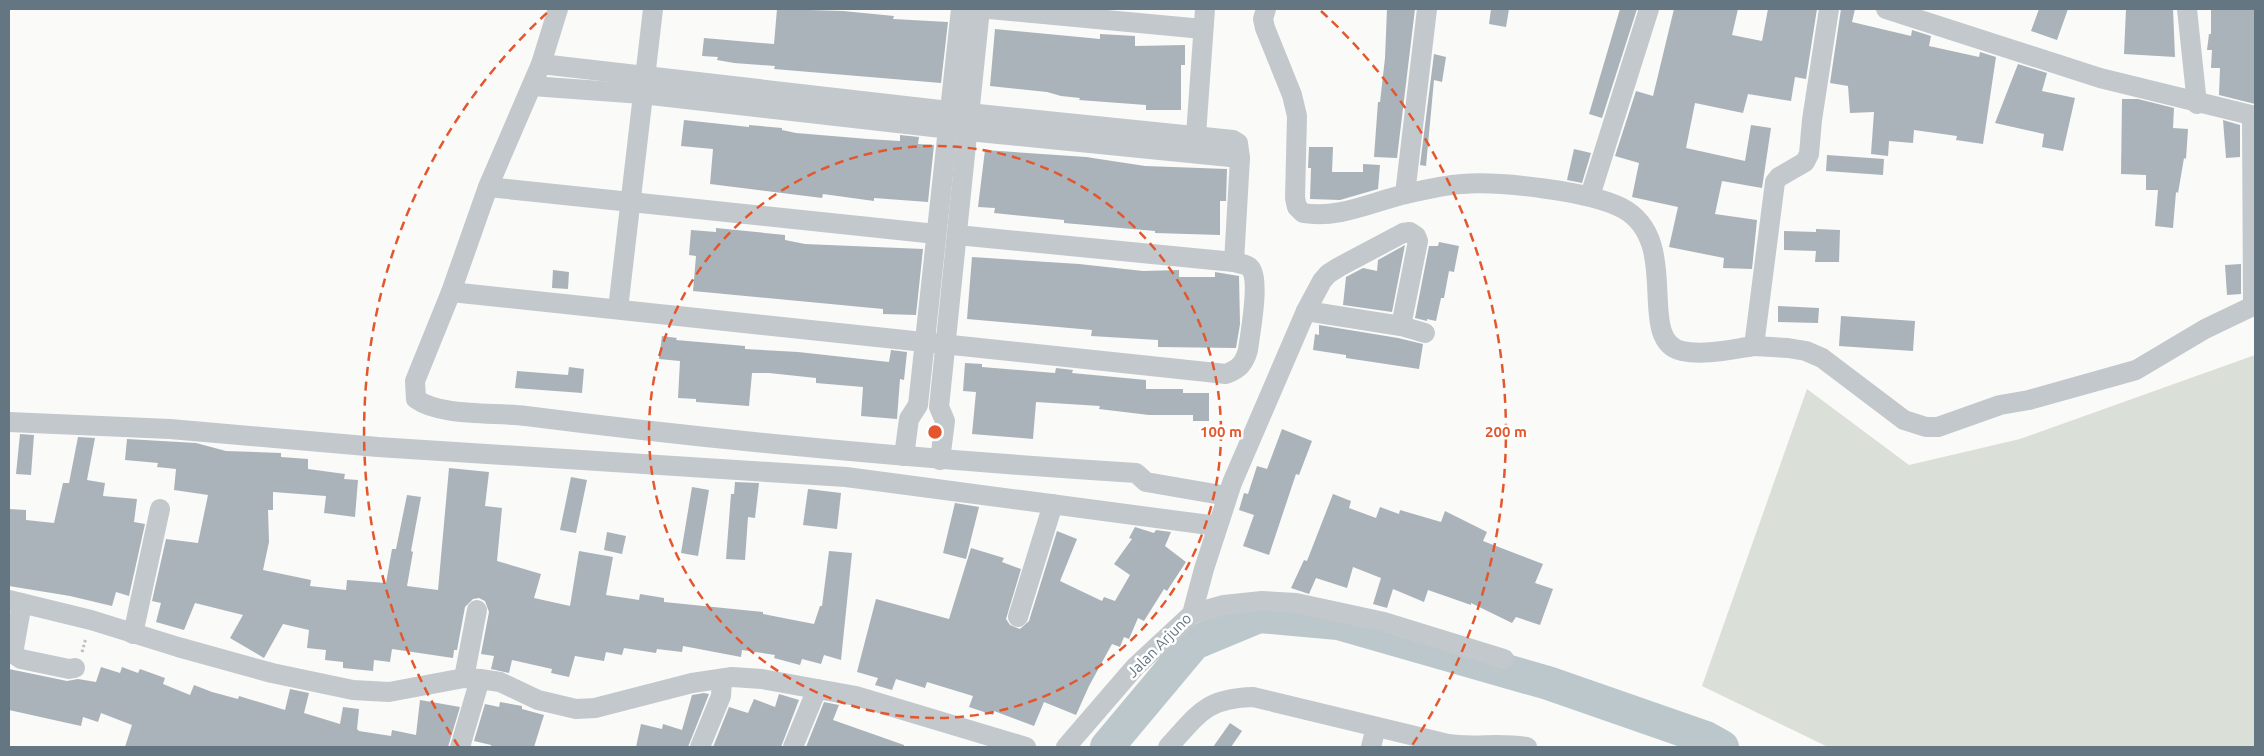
<svg xmlns="http://www.w3.org/2000/svg" width="2264" height="756" font-family="Ubuntu,sans-serif">
	<style>
		.green { fill: #dadfd7 }
		.lines { fill: none; stroke-linecap: round; stroke-linejoin: round }
		.river { stroke: #bbc7cb; stroke-width: 34 }
		.building { fill: #aab3b9 }
		.path { stroke: #bbbfc2; stroke-width: 3; stroke-dasharray: 2.5 2.5; stroke-linecap: butt }
		.minor { stroke: #c3c8cc; stroke-width: 20 }
		.ring { fill: none; stroke: #e4572e; stroke-width: 2.5; stroke-dasharray: 9 6 }
		.labels { text-anchor: middle; dominant-baseline: central; stroke-width: 5; stroke-linejoin: round; paint-order: stroke }
		.street-label { font-size: 15px; fill: #657683; stroke: #fff }
		.centre { fill: #e4572e; stroke: #fff; stroke-width: 2.5 }
		.ring-label { font-size: 15px; text-anchor: middle; font-weight: bold; fill: #e4572e; stroke: #fff; stroke-width: 5; stroke-linejoin: round; paint-order: stroke }
	</style>
	<rect width="100%" height="100%" fill="#fafaf8"/>
	<path class="green" d="M2255 355V747H1828L1702 686 1807 389 1909 465 2020 439Z"/>
	<g class="lines">
		<path class="river" d="M1107 747 1194 643 1259 616 1338 623 1548 683 1706 738 1722 747"/>
	</g>
	<g class="building">
		<path d="M777 9 843 11 894 16 893 19 948 22 941 83 774 69 775 66 734 63 717 60 718 57 702 56 704 38 774 44Z"/>
		<path d="M1387 9H1415L1397 158 1374 157 1378 102H1380L1385 58Z"/>
		<path d="M1491 9H1509L1506 27 1489 24Z"/>
		<path d="M1620 9H1637L1602 118 1589 114Z"/>
		<path d="M1674 9H1738L1732 35 1762 41 1768 9H1817L1806 79 1795 77 1791 101 1748 94 1743 113 1695 103 1686 148 1745 161 1751 125 1771 128 1762 188 1722 181 1715 214 1757 220 1752 269 1723 268 1724 258 1669 247 1678 207 1632 197 1639 163 1615 156 1636 91 1653 96Z"/>
		<path d="M1841 9H1855L1852 22 1911 36 1912 30 1931 36 1929 46 1979 57 1980 52 1996 57 1983 144 1956 140 1957 136 1914 130 1913 143 1889 141 1888 156 1871 154 1874 112 1850 113 1848 86 1830 83Z"/>
		<path d="M2039 9H2068L2057 40 2031 31Z"/>
		<path d="M2126 9H2173L2175 57 2124 54Z"/>
		<path d="M2211 9H2255V104L2219 95 2220 68H2211L2212 50H2207L2209 34H2211Z"/>
		<path d="M995 29 1100 39V34L1135 36V46L1185 45V65H1181V110H1146V105L1079 100 1080 98 1061 96 1047 92 990 86Z"/>
		<path d="M1434 54 1446 57 1442 82 1434 80 1426 166 1420 165Z"/>
		<path d="M2018 64 2047 73 2042 91 2075 98 2063 151 2042 147 2044 134 1995 123Z"/>
		<path d="M2122 99H2138L2174 108 2173 128 2188 129 2186 159 2184 158 2178 193 2176 192 2173 228 2155 226 2158 190H2146V175L2121 174Z"/>
		<path d="M684 120 749 127V125L782 128V130L796 133 868 139 900 141V135L919 137 918 144 934 145 928 202 874 198V201L823 194 822 198 710 184 713 149 681 146Z"/>
		<path d="M2223 120 2240 125V157L2226 158Z"/>
		<path d="M1309 147H1333L1332 172H1363V164L1380 165 1378 189 1340 200 1310 199 1311 168H1308Z"/>
		<path d="M1574 149 1591 153 1582 183 1567 180Z"/>
		<path d="M985 150 1086 157 1145 166 1227 169 1226 201H1220V235L1155 233V231L1064 223V220L994 213 995 208 978 207Z"/>
		<path d="M1827 155 1884 159 1883 175 1826 171Z"/>
		<path d="M716 228 785 235V240L805 244 923 249 916 315 883 314V309L693 291 696 256 689 255 691 230 716 232Z"/>
		<path d="M1816 229 1840 230 1839 262H1815L1816 251 1784 250V231L1816 232Z"/>
		<path d="M1439 242 1459 246 1454 272 1449 271 1444 298H1441L1436 321 1427 319V321L1415 318 1429 246H1438Z"/>
		<path d="M1405 245 1392 312 1343 305 1346 277 1363 268 1377 271 1378 260Z"/>
		<path d="M972 257 1079 264 1143 271 1179 270V277H1215V272L1239 276 1240 324 1236 348 1158 347V340L1091 336 1092 330 967 319Z"/>
		<path d="M2241 264V294L2227 295 2225 265Z"/>
		<path d="M553 270 569 272 568 289 552 288Z"/>
		<path d="M1778 306 1819 308 1818 323 1778 322Z"/>
		<path d="M1841 316 1915 321 1913 351 1839 346Z"/>
		<path d="M1319 325 1398 338 1423 344 1419 369 1346 358V355L1313 350 1315 334 1319 335Z"/>
		<path d="M662 336 677 338 676 340 745 346V349L798 352 889 362 891 350 907 352 904 380 900 379 897 419 861 416 863 387 816 383V378L769 373H752L749 406 696 402V399L678 398 680 361 659 359Z"/>
		<path d="M965 363 982 364V367L1055 373 1056 368 1073 370 1072 373 1146 380V389H1183V393H1209V421H1193V415H1149L1099 409 1100 406 1036 402 1033 439 972 434 976 392 963 391Z"/>
		<path d="M569 367 584 369 582 393 515 388 517 371 568 375Z"/>
		<path d="M1282 429 1312 441 1299 475 1296 474 1269 555 1243 546 1254 515 1239 510 1244 493 1248 494 1257 466 1267 469Z"/>
		<path d="M20 434 34 435 31 475 16 474Z"/>
		<path d="M78 437 95 438 87 480 105 483 103 496 137 499 134 522 145 524 129 596 116 592 112 606 70 596 9 586V509L26 510V520L54 523 63 483H69Z"/>
		<path d="M127 439 196 443 226 451 281 453V457L308 459V469L345 474 344 479 358 480 355 517 324 513 326 496 273 492V510H268L269 542 263 570 311 580 310 586 346 590 347 580 386 583 392 549H396L407 495 421 497 411 551 413 552 407 586 438 590 449 468 489 472 485 506 502 508 497 561 541 574 534 598 570 606 579 551 613 557 606 595 639 600 640 594 664 598V602L763 612V614L814 624 820 606H822L829 551 852 553 841 660 824 655 821 664 802 659 800 665 774 658 775 655 742 650 741 657 683 646 682 652 657 649 656 653 624 648 622 655 606 652 604 661 575 656 569 677 551 673 552 669 512 660 509 673 491 669 494 656 481 654 489 612 485 601 479 598 473 599 465 607 457 650H454L453 658 392 649 390 662 374 660 373 671 343 668V662L325 660 326 650 307 648 309 630 283 624 264 658 230 638 243 615 195 603 184 630 156 622 161 603 152 601 166 539 198 543 208 495 174 490 176 469 157 467 158 463 125 460Z"/>
		<path d="M571 477 587 480 576 533 560 530Z"/>
		<path d="M735 482 759 483 755 518 748 517 745 560 726 559 731 494H734Z"/>
		<path d="M692 487 709 490 698 556 681 553Z"/>
		<path d="M808 489 841 493 837 529 803 525Z"/>
		<path d="M1333 494 1351 501 1349 508 1376 518 1380 507 1399 514 1400 510 1441 522 1445 511 1487 532 1483 541 1543 564 1535 583 1553 589 1540 625 1516 617 1512 623 1471 603V605L1428 590 1424 602 1393 589 1387 608 1373 604 1381 578 1353 567 1347 588 1316 578 1309 594 1291 588 1304 560 1307 561Z"/>
		<path d="M955 503 979 507 966 559 943 553Z"/>
		<path d="M1135 527 1154 533 1156 530 1171 532 1165 546 1186 562 1167 591 1164 589 1144 621 1138 618 1129 639 1124 637 1120 647 1112 644 1089 686 1076 715 1044 702 1034 726 994 711 993 715 969 707 973 696 927 682 925 688 896 679 892 690 875 685 878 678 857 672 876 599 949 619 971 548 1004 558 1002 562 1021 569 1006 619 1010 625 1020 629 1029 621 1057 531 1077 539 1060 581 1102 601 1104 597 1115 601 1130 575 1114 564 1132 539 1129 538Z"/>
		<path d="M607 532 626 536 622 554 604 550Z"/>
		<path d="M101 667 120 673 122 667 138 673 140 669 165 678 163 684 190 695 194 685 212 692 238 699 239 696 285 710 290 689 309 693 304 713 340 724 343 707 359 709 357 729 359 731 391 736 392 730 416 735 420 700 460 707 448 747H125L132 725 101 713 98 722 83 717 81 726 9 710V669L67 681 78 679 96 682Z"/>
		<path d="M704 693 709 694 688 747H636L641 724 662 729 663 724 682 730 692 695Z"/>
		<path d="M779 694 799 700 781 747H713L729 707 748 713 754 699 775 707Z"/>
		<path d="M500 702 522 706V709L544 715 534 747H491V745L474 741 485 704 499 707Z"/>
		<path d="M824 702 839 705 833 720 904 745V747H806Z"/>
		<path d="M1230 723 1242 731 1231 747H1213Z"/>
	</g>
	<g class="lines">
		<path class="path" d="M82 652 86 638"/>
		<g class="minor">
			<path d="M558 9 541 64 488 187 451 292 415 381 416 399C441 417 494 412 526 416 729 442 932 460 1136 473L1146 482 1227 496"/>
			<path d="M989 9 1203 29"/>
			<path d="M1266 9 1263 19 1265 28 1292 95 1297 116 1295 198 1297 207 1303 213C1340 219 1371 202 1406 194 1423 190 1444 185 1462 184 1500 181 1589 191 1622 208 1684 241 1634 340 1682 351 1704 356 1732 349 1754 346L1775 182 1779 177 1805 162 1809 154 1812 120 1829 9"/>
			<path d="M1886 9 2100 78 2255 116"/>
			<path d="M2187 9 2197 104"/>
			<path d="M532 86 642 94 968 131 1240 158"/>
			<path d="M2252 116 2253 306"/>
			<path d="M1196 135 1205 9"/>
			<path d="M488 187 936 234"/>
			<path d="M1405 194 1427 9"/>
			<path d="M1590 196 1649 9"/>
			<path d="M957 235 1234 262"/>
			<path d="M451 292 1226 374C1239 369 1244 364 1248 350 1250 334 1260 282 1251 269 1248 264 1240 264 1234 262L1240 158 1238 143 1233 140 949 111 541 64"/>
			<path d="M618 309 653 9"/>
			<path d="M1306 311 1401 326 1425 333"/>
			<path d="M1754 346 1788 348 1806 351 1822 358 1904 420 1926 427H1938L2000 405 2029 400 2136 370 2205 329 2255 305"/>
			<path d="M9 422 170 429 378 447 846 477 1217 526"/>
			<path d="M904 456 909 419 918 405 961 9"/>
			<path d="M940 460 945 421 939 407 980 9"/>
			<path d="M9 600 91 620 178 647 272 673 353 690 389 692 464 678 480 679 500 682 538 700 576 709 595 708 692 683 732 677 762 679 856 696 1026 747"/>
			<path d="M22 603 14 648 15 655 21 659 69 669 75 668"/>
			<path d="M1192 614 1224 605 1262 601 1296 603 1384 622 1504 659"/>
			<path d="M1018 617 1053 504"/>
			<path d="M133 634 160 509"/>
			<path d="M464 678 477 610"/>
			<path d="M460 747 480 679"/>
			<path d="M700 747 721 696 722 679"/>
			<path d="M793 747 817 689"/>
			<path d="M1066 747 1135 667 1192 614 1204 569 1232 483 1306 311 1322 281 1328 274 1339 267 1403 233 1410 232 1416 236 1418 241 1401 326"/>
			<path d="M1168 747C1198 715 1205 698 1253 697L1448 744C1474 748 1500 742 1527 747"/>
			<path d="M1371 747 1376 727"/>
		</g>
	</g>
	<g class="ring">
		<circle cx="935" cy="432" r="286"/>
		<path d="M459 747A571 571 0 0 1 549 11M1321 11A571 571 0 0 1 1411 747"/>
	</g>
	<g class="labels">
		<g class="street-label">
			<text transform="translate(1159 645) rotate(-45)">Jalan Arjuno</text>
		</g>
	</g>
	<circle cx="935" cy="432" r="8" class="centre"/>
	<g class="ring-label">
		<text x="1221" y="437">100 m</text>
		<text x="1506" y="437">200 m</text>
	</g>
	<rect width="2264" height="756" fill="none" stroke="#657683" stroke-width="20"/>
</svg>
